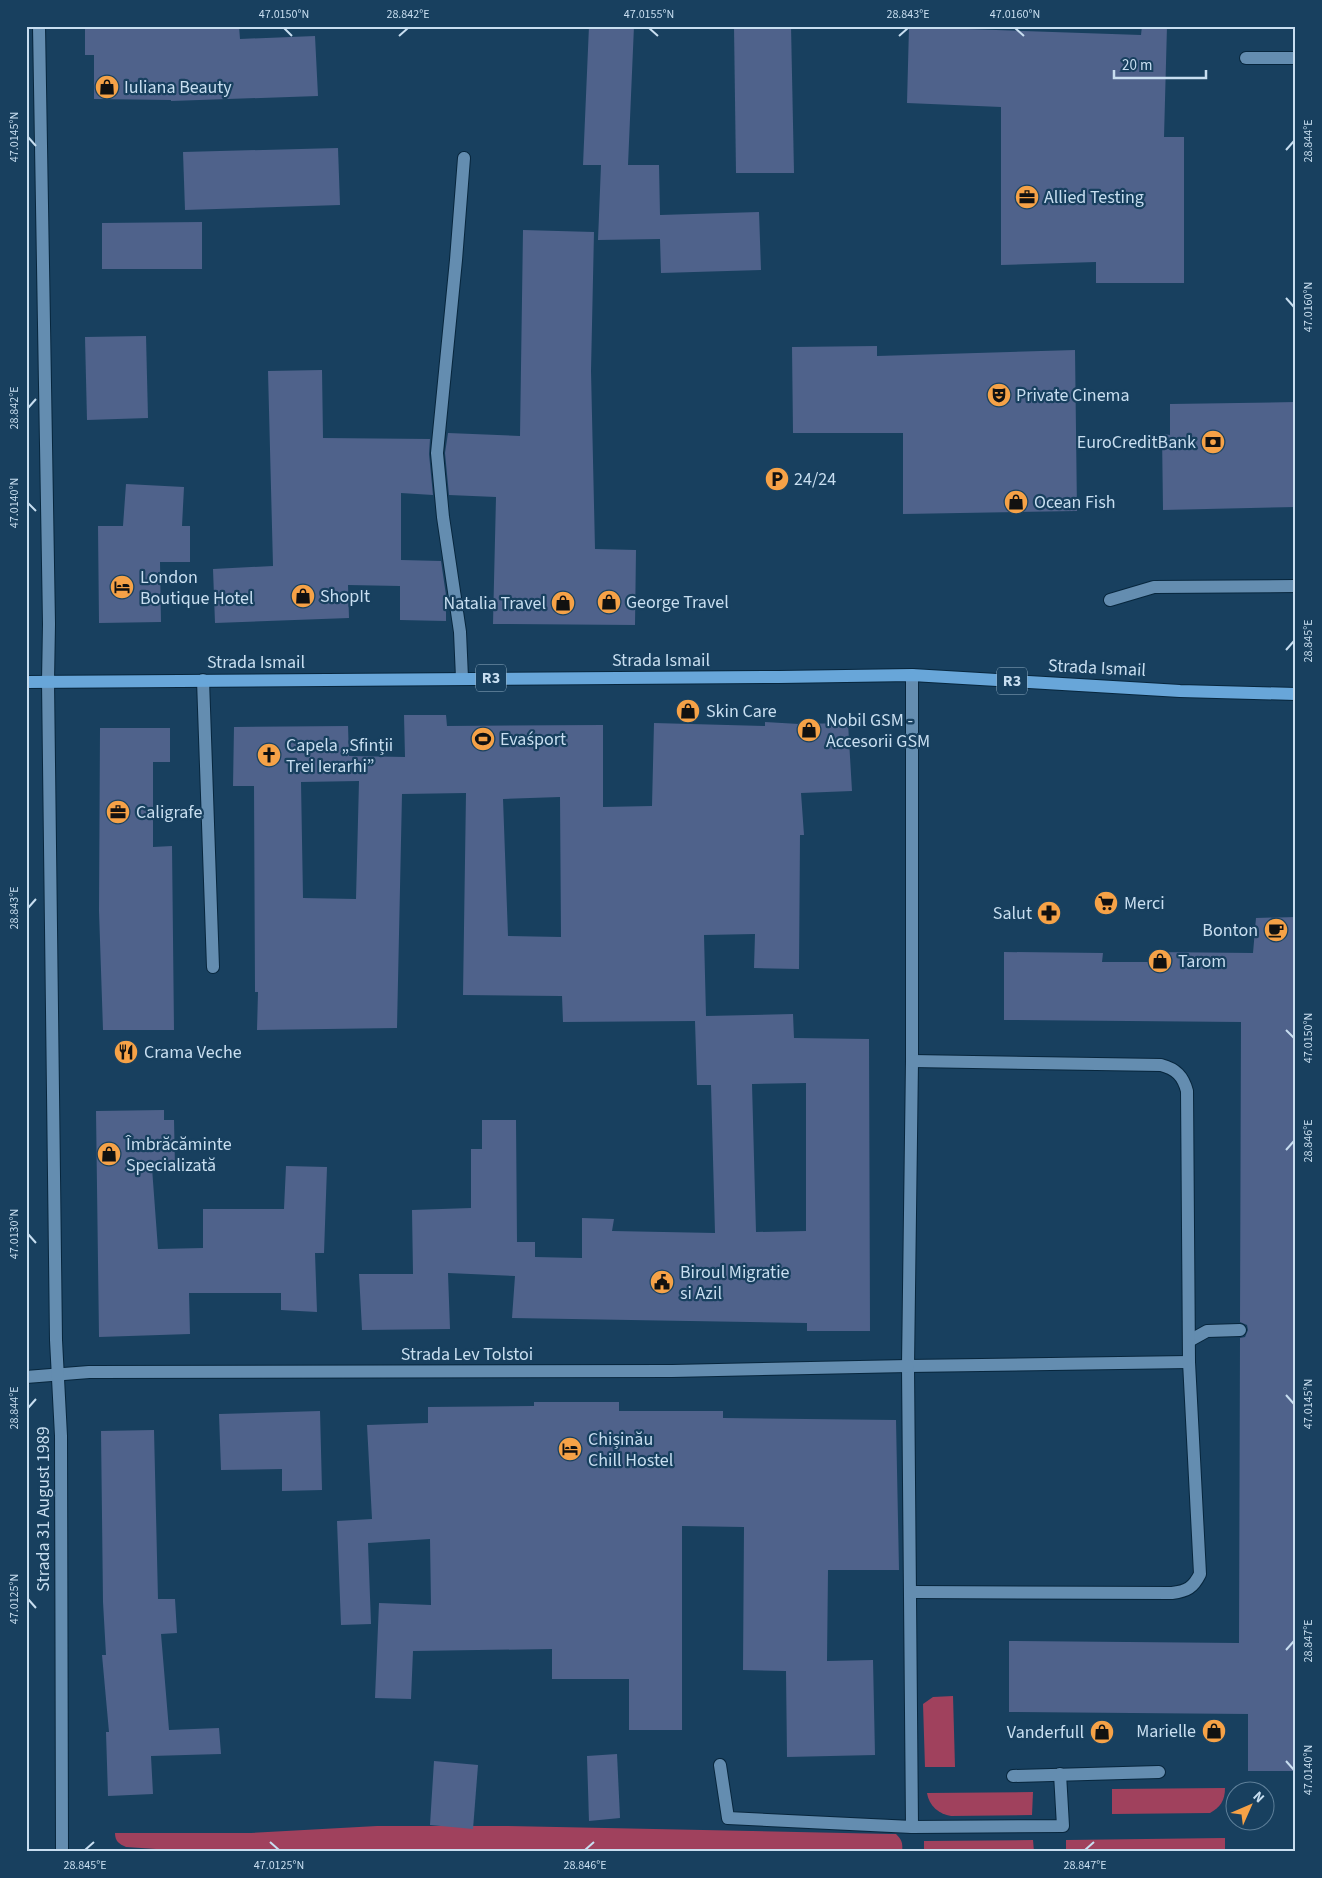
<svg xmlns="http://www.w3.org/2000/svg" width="1322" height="1878" font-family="'Source Sans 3',sans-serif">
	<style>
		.green { fill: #a0415d }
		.building { fill: #4f628b; fill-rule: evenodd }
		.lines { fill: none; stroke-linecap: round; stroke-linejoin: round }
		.lane-casing { stroke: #07263d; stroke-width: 14 }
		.street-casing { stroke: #07263d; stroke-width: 14 }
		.secondary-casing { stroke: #07263d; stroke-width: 14 }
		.primary-casing { stroke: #07263d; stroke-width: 14 }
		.lane { stroke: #648db0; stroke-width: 12 }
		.street { stroke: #648db0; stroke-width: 12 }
		.secondary { stroke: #648db0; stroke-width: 12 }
		.primary { stroke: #68a6d9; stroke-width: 12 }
		.ticks { fill: none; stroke: #c8def0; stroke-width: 2 }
		.labels { text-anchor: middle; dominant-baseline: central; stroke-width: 4.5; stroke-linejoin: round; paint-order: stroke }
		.shield { fill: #18405f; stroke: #93afc4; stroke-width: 1 }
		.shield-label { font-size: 16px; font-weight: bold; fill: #c8def0 }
		.poi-label { font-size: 18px; fill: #c8def0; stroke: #18405f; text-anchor: start }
		.street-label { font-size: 18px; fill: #c8def0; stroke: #18405f }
		.neatline { fill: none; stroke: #c8def0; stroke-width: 2 }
		.ticks-label { font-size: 12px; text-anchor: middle; fill: #c8def0 }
	</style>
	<rect width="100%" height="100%" fill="#18405f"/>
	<g class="green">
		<path d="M953 1696 955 1767H925L923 1704 933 1697Z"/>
		<path d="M1225 1788C1225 1801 1220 1807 1210 1813L1112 1814V1789Z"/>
		<path d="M1033 1792 1032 1815 951 1816C939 1814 929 1806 927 1793Z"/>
		<path d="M377 1826H504L891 1834H896C902 1840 903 1843 902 1852H201L126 1847C119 1844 115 1841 115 1833H251Z"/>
		<path d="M1225 1838V1852H1066V1840Z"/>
		<path d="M1033 1840 1034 1852H924V1841Z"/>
	</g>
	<g class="building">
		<path d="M85 26H150V28L239 26 240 39 315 36 318 96 171 101V100L94 99V55H85Z"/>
		<path d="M589 26H634L628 165H659L660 215 759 212 761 270 661 273 660 239 598 240 601 165H583Z"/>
		<path d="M734 26H791L794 173H736Z"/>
		<path d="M1142 26H1167L1164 137H1184V283H1096V262L1001 265V107L907 103 909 27 1141 35Z"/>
		<path d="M338 148 340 205 185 210 183 152Z"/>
		<path d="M202 222V269H102V223Z"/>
		<path d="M523 230 594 232 591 371 595 549 636 550 635 625 493 624 496 497 449 495 445 453 448 433 520 436Z"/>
		<path d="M146 336 148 418 87 420 85 337Z"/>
		<path d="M877 346V356L1075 350 1077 511 903 514V433H793L792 347Z"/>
		<path d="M322 370 323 438 430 439 429 454 433 495 401 493V560L441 561 446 595V621L400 620V586L348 585 349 618 215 623 213 569 273 566 268 371Z"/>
		<path d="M1296 402V507L1163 510 1162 434 1170 435V404Z"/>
		<path d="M126 484 184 487 182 526H190V562H160L161 622 99 623 98 526H123Z"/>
		<path d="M404 715H446L447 726 603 725V807L652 806 654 723 765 726V722L799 724 848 723 852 791 801 793 804 835H800L799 969 754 968 755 934 704 935 706 1016 793 1014 794 1038 869 1039 870 1331H807V1323L512 1318 515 1276 448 1273 450 1329 362 1330 359 1274H413L412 1210 471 1208V1149H482V1120H516L517 1242H535V1257L582 1258V1218L614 1219 612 1231 715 1233 711 1085H697L695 1021 563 1022 562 996 463 995 466 793 402 794 397 1028 257 1030 258 992H255L254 786H233L234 727 348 726 349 756 405 757ZM359 781 356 899 303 898 301 782ZM560 797 561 937 508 936 503 799ZM806 1083V1231L756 1232 752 1084Z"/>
		<path d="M100 728H170V762H153V847L172 846 174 1030H103L99 911Z"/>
		<path d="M1296 917V1771H1248V1714L1009 1712V1641L1239 1643 1240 1338 1245 1337 1248 1330 1247 1325 1240 1322 1241 1022 1004 1020V952L1103 953 1102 962H1151V952L1253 953 1256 918Z"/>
		<path d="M164 1110V1120H174L175 1167 152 1168 158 1249 203 1248V1209H284L286 1166 327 1167 324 1253H315L317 1312 281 1310V1293H189L190 1334 99 1337 96 1111Z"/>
		<path d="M534 1402H619V1411H723V1418L896 1420 899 1570H828L827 1661 873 1660 875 1755 787 1757 786 1671 743 1670 744 1527 682 1526V1730H629V1679H552V1649L413 1651 411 1699 375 1698 379 1603 431 1605 430 1539 368 1543 371 1624 341 1625 337 1521 372 1519 367 1425 428 1423V1407L534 1406Z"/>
		<path d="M320 1411 322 1490 282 1491V1469L221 1470 219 1414Z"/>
		<path d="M154 1430 158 1599H175L177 1633 161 1634 169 1730 219 1728 221 1754 151 1756 153 1794 108 1796 106 1732H109L102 1655H106L103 1602 101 1431Z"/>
		<path d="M617 1754 620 1818 589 1821 587 1756Z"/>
		<path d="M434 1761 478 1765 473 1829 430 1825Z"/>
	</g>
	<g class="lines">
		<g class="lane-casing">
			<g id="lane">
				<path d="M1246 58H1296"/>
				<path d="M1110 600 1154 587 1296 586"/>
				<path d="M912 675V1061L908 1366 912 1827"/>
				<path d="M462 678 460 632 443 517 437 453 456 260 464 158"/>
				<path d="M203 680 213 967"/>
				<path d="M1189 1341 1207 1331 1240 1330"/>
				<path d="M908 1366 1189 1362"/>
				<path d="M911 1592 1172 1593C1187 1591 1193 1588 1200 1574L1189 1362 1187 1091C1183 1076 1176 1069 1161 1065L912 1061"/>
				<path d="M720 1765 728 1818 912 1827 1063 1826 1060 1774"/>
				<path d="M1013 1776 1159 1772"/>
			</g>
		</g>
		<g class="street-casing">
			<path id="street" d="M26 1377 89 1372 672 1371 908 1366"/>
		</g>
		<g class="secondary-casing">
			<path id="secondary" d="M39 26 49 624 48 681 56 1340 61 1436 62 1852"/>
		</g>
		<g class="primary-casing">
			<path id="primary" d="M26 682 779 677 912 675 1180 691 1296 694"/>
		</g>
		<use href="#lane" class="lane"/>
		<use href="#street" class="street"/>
		<use href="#secondary" class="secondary"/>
		<use href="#primary" class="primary"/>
	</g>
	<path class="ticks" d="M284 28 292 36M649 28 658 36M1015 28 1024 36M399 36 408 28M899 36 908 28M28 137 36 146M1286 150 1294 141M1286 298 1294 307M28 408 36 399M28 503 36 511M1286 650 1294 641M28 908 36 899M1286 1030 1294 1038M1286 1150 1294 1141M28 1234 36 1243M1286 1395 1294 1404M28 1408 36 1399M28 1599 36 1608M1286 1650 1294 1641M1286 1761 1294 1770M270 1842 279 1850M85 1850 94 1842M585 1850 594 1842M1085 1850 1094 1842"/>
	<defs>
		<g id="shop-disc" transform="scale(1.25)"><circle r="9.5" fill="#f6a247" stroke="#18405f"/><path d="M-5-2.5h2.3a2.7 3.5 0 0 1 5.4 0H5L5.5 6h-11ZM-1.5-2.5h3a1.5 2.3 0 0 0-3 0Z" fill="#111"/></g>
		<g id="office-disc" transform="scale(1.25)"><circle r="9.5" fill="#f6a247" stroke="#18405f"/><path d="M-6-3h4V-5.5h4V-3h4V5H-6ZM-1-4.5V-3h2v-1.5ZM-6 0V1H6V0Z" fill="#111"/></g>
		<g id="theatre-disc" transform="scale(1.25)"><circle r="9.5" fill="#f6a247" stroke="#18405f"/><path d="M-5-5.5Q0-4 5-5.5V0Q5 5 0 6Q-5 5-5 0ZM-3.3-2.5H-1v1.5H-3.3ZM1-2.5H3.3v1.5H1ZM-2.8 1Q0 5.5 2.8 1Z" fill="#111"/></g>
		<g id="bank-disc" transform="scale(1.25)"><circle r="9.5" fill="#f6a247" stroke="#18405f"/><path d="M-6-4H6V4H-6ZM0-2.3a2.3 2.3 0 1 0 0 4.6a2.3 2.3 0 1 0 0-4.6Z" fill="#111"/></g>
		<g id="parking-disc" transform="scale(1.25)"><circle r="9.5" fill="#f6a247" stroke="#18405f"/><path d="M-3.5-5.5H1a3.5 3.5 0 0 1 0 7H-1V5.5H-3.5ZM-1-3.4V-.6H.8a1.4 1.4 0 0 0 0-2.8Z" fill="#111"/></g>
		<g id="hotel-disc" transform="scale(1.25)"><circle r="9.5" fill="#f6a247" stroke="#18405f"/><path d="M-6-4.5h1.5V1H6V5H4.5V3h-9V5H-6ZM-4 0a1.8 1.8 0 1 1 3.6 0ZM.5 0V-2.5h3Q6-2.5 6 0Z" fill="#111"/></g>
		<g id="stadium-disc" transform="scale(1.25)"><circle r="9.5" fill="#f6a247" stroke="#18405f"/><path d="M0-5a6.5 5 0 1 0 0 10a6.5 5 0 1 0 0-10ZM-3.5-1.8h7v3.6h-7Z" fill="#111"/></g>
		<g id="church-disc" transform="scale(1.25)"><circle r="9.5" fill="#f6a247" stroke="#18405f"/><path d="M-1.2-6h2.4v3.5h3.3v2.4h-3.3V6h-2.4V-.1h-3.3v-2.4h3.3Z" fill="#111"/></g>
		<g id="supermarket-disc" transform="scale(1.25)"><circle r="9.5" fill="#f6a247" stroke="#18405f"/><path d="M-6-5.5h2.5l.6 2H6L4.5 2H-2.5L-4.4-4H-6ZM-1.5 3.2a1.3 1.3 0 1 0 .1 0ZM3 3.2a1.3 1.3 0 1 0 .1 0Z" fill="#111"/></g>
		<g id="pharmacy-disc" transform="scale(1.25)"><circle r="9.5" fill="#f6a247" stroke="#18405f"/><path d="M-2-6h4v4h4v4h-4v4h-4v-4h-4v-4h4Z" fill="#111"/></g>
		<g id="cafe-disc" transform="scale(1.25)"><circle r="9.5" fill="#f6a247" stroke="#18405f"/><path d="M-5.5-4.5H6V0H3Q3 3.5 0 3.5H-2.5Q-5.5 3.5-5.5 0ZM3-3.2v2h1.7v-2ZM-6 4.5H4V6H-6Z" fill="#111"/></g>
		<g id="restaurant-disc" transform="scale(1.25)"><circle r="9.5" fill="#f6a247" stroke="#18405f"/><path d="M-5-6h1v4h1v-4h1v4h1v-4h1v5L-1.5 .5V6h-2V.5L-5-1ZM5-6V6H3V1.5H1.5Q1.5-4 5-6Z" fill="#111"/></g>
		<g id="civic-disc" transform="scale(1.25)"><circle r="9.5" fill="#f6a247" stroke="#18405f"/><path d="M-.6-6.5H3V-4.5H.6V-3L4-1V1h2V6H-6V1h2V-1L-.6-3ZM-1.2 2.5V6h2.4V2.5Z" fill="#111"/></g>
	</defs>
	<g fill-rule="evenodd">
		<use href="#shop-disc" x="107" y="87"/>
		<use href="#office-disc" x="1027" y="197"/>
		<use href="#theatre-disc" x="999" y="395"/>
		<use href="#bank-disc" x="1213" y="442"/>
		<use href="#parking-disc" x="777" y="479"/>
		<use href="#shop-disc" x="1016" y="502"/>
		<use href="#hotel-disc" x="122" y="587"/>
		<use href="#shop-disc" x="303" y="596"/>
		<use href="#shop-disc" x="609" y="602"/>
		<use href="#shop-disc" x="563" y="603"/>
		<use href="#shop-disc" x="688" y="711"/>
		<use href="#shop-disc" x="809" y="730"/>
		<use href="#stadium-disc" x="483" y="739"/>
		<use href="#church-disc" x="269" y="755"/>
		<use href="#office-disc" x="118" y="812"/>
		<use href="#supermarket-disc" x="1106" y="903"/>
		<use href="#pharmacy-disc" x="1049" y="913"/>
		<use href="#cafe-disc" x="1276" y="930"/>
		<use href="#shop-disc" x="1160" y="961"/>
		<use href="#restaurant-disc" x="126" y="1052"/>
		<use href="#shop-disc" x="109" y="1154"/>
		<use href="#civic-disc" x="662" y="1282"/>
		<use href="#hotel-disc" x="570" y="1449"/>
		<use href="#shop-disc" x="1214" y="1731"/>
		<use href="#shop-disc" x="1102" y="1732"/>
	</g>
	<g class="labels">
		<g class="shield">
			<rect x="476" y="664.5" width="30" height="27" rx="4"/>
			<rect x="997" y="667.5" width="30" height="27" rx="4"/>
		</g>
		<g class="shield-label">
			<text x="491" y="678">R3</text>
			<text x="1012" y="681">R3</text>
		</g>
		<g class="poi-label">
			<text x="124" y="87">Iuliana Beauty</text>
			<text x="1044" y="197">Allied Testing</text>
			<text x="1016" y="395">Private Cinema</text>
			<text x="1196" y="442" text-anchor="end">EuroCreditBank</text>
			<text x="794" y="479">24/24</text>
			<text x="1034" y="502">Ocean Fish</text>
			<text x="140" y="577">London<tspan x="140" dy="21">Boutique Hotel</tspan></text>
			<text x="320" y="596">ShopIt</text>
			<text x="626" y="602">George Travel</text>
			<text x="546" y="603" text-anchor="end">Natalia Travel</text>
			<text x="706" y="711">Skin Care</text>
			<text x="826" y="720">Nobil GSM -<tspan x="826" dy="21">Accesorii GSM</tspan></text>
			<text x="500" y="739">Evaśport</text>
			<text x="286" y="745">Capela „Sfinții<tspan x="286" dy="21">Trei Ierarhi”</tspan></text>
			<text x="136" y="812">Caligrafe</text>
			<text x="1124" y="903">Merci</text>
			<text x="1032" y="913" text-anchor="end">Salut</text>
			<text x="1258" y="930" text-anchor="end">Bonton</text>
			<text x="1178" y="961">Tarom</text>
			<text x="144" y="1052">Crama Veche</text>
			<text x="126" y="1144">Îmbrăcăminte<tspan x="126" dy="21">Specializată</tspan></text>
			<text x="680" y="1272">Biroul Migratie<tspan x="680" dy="21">si Azil</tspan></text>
			<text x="588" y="1439">Chișinău<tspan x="588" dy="21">Chill Hostel</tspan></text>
			<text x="1196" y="1731" text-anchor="end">Marielle</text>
			<text x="1084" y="1732" text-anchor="end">Vanderfull</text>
		</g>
		<g class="street-label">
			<text x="661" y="660">Strada Ismail</text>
			<text x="256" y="662">Strada Ismail</text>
			<text transform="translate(1097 668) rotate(3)">Strada Ismail</text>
			<text x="467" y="1354">Strada Lev Tolstoi</text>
			<text transform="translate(43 1509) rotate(-90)">Strada 31 August 1989</text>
		</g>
	</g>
	<rect width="1322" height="1878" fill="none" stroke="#18405f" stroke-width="55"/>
	<g transform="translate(1250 1806) rotate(45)"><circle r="24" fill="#18405f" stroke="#5e7f99"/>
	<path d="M0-4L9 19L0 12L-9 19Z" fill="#f6a247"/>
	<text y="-8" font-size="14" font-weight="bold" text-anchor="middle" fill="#c8def0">N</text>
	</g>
	<path d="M1114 70v8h92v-8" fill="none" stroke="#c8def0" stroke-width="2.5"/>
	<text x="1122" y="70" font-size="15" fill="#c8def0" stroke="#18405f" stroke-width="4" paint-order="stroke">20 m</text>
	<rect x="28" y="28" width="1266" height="1822" class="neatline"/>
	<g class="ticks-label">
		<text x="284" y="18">47.0150°N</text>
		<text x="408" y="18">28.842°E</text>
		<text x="649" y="18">47.0155°N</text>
		<text x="908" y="18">28.843°E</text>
		<text x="1015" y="18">47.0160°N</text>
		<text transform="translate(14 137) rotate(-90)" y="4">47.0145°N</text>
		<text transform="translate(1308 141) rotate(-90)" y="4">28.844°E</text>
		<text transform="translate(1308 307) rotate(-90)" y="4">47.0160°N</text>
		<text transform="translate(14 408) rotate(-90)" y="4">28.842°E</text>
		<text transform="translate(14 503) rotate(-90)" y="4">47.0140°N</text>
		<text transform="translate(1308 641) rotate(-90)" y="4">28.845°E</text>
		<text transform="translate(14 908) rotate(-90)" y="4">28.843°E</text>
		<text transform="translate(1308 1038) rotate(-90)" y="4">47.0150°N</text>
		<text transform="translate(1308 1141) rotate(-90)" y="4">28.846°E</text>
		<text transform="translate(14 1234) rotate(-90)" y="4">47.0130°N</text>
		<text transform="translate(1308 1404) rotate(-90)" y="4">47.0145°N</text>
		<text transform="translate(14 1408) rotate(-90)" y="4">28.844°E</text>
		<text transform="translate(14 1599) rotate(-90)" y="4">47.0125°N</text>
		<text transform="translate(1308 1641) rotate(-90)" y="4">28.847°E</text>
		<text transform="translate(1308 1770) rotate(-90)" y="4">47.0140°N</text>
		<text x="85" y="1869">28.845°E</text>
		<text x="279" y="1869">47.0125°N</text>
		<text x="585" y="1869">28.846°E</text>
		<text x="1085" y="1869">28.847°E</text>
	</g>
</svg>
